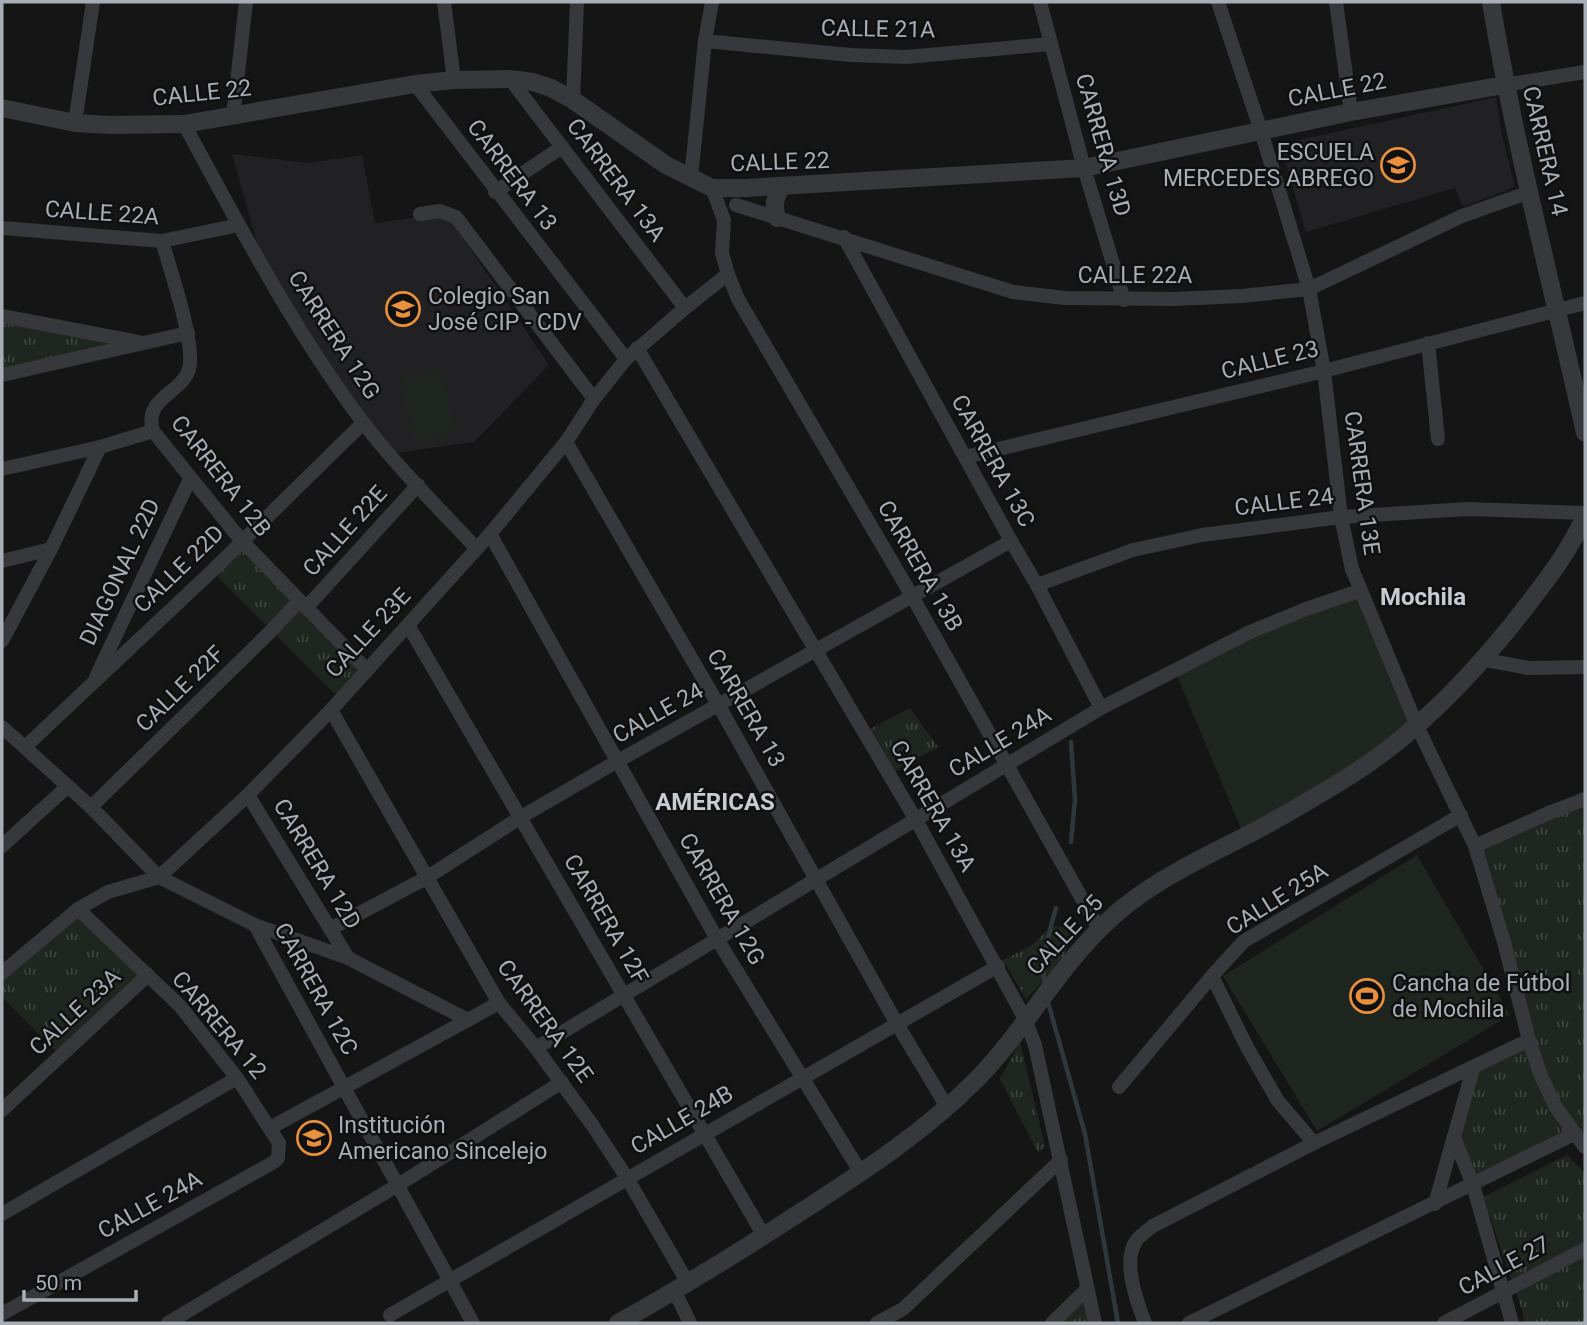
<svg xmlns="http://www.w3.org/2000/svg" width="1587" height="1325" font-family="Roboto,sans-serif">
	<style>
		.built { fill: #212123 }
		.grass { fill: url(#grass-tufts) }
		.pitch { fill: #1f261f }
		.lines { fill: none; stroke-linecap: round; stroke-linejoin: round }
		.stream { stroke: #2e383c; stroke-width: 4.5 }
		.minor { stroke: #36383b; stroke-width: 14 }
		.tertiary { stroke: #36383b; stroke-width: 18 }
		.labels { text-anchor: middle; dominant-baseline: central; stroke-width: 5; stroke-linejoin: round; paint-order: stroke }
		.street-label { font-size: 23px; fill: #a7aeb6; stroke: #101011 }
		.poi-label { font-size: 23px; fill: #a7aeb6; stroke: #101011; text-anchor: start }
		.neighbourhood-label { font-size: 24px; font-weight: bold; fill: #c8ccd2; stroke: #101011 }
	</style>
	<defs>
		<pattern id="grass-tufts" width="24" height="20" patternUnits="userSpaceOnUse" patternTransform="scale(1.75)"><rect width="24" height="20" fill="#1f261f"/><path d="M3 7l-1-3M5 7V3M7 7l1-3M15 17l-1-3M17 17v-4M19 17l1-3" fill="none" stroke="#3d433d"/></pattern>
	</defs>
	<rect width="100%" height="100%" fill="#151516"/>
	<g class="built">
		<path d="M1496 97 1501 131 1515 187 1463 207 1455 188 1306 232 1280 144Z"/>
		<path d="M232 154 308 163 362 155 375 223 446 213 549 365 474 442 396 453 351 398 260 254Z"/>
	</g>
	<g class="grass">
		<path d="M2 316 143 343 2 375Z"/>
		<path d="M241 540 366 669 339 698 212 571Z"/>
		<path d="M910 708 938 747 893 772 870 729Z"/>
		<path d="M1585 799V1147L1568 1137 1473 1185 1454 1137 1473 1069 1528 1040 1475 846Z"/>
		<path d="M78 909 148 975 56 1051 2 997V973Z"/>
		<path d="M1052 926 1073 928 1063 960 1026 999 1003 960 1031 946Z"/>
		<path d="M1020 1042 1045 1146 1038 1153 1000 1079Z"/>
		<path d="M1567 1155 1585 1173V1323H1525L1522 1310 1483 1197Z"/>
		<path d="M1087 1289 1095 1323H1053Z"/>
	</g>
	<g class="pitch">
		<path d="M443 368 454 435 414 442 401 378Z"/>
		<path d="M1359 591 1417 726 1244 836 1175 671Z"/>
		<path d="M1417 855 1510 1015 1317 1131 1223 976Z"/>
	</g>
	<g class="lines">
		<g class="stream">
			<path d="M1071 842 1075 800 1071 742"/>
			<path d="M1045 986C1040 960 1049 933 1056 908"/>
			<path d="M1048 1002 1085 1134 1118 1323"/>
		</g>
		<g class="minor">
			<path d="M444 2 454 80"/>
			<path d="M1040 2 1084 168 1124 300"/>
			<path d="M1218 2 1261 131 1309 289 1324 371 1341 517 1352 569 1417 726 1475 846 1504 942 1529 1040 1541 1076 1555 1106 1585 1147"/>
			<path d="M1336 2 1351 112"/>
			<path d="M705 41 851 55 906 57 1051 44"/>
			<path d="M510 79 685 308"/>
			<path d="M415 84 626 359"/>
			<path d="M1504 85 1585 72"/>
			<path d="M573 100 577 2"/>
			<path d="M233 117 246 2"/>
			<path d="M75 123 93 2"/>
			<path d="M184 124C239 225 293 329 362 421 396 466 438 507 476 548"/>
			<path d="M691 178 705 41 712 2"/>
			<path d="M712 188 724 220 722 253 728 274 738 299 912 596 1099 929"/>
			<path d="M495 192 562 147"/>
			<path d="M736 205 1013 292 1065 298 1174 299 1242 296 1309 289 1462 216 1527 193"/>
			<path d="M420 214 440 211 456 217 594 399"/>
			<path d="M2 228 162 241 239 225"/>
			<path d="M844 237 1011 541 1037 585 1101 708"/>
			<path d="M162 241C170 269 196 345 189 369 182 394 143 397 153 431L241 540 366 669"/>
			<path d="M2 316 138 342"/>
			<path d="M1428 343 1438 439"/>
			<path d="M637 348 916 820 1025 1019 1035 1045 1095 1323"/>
			<path d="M2 375 188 333"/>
			<path d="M566 442 719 706 897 1024 947 1107"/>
			<path d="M965 457 1324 371 1585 303"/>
			<path d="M2 469 100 447 153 431"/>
			<path d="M490 534 717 939 861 1173"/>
			<path d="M2 561 51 549"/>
			<path d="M1037 585 1133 550 1202 535 1341 517 1467 509 1585 513"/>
			<path d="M306 608 418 485"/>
			<path d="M408 625 764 1236"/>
			<path d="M2 641 51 549 100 447"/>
			<path d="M1485 660 1529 668 1585 667"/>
			<path d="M96 677 190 479"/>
			<path d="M331 710 499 1003 536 1048 593 1126 627 1178 688 1283"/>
			<path d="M2 727 91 807 159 877 255 925 348 958 468 1020"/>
			<path d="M25 747 212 571 363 423"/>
			<path d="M248 795 348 958"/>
			<path d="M91 807 271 631 299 601"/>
			<path d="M2 846 67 787"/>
			<path d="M1475 846 1551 812 1585 799"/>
			<path d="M255 925 473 1323"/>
			<path d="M330 929 426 878 521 817 616 762 1011 541"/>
			<path d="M2 973 78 909 108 892 159 877 248 795 331 710 490 534 566 442 594 399 626 359 685 308 728 274"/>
			<path d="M1212 976 1247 1047 1278 1101 1314 1143"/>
			<path d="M536 1048 1101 708 1250 632 1306 609 1359 591"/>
			<path d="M1119 1087 1212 976 1244 941 1461 815"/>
			<path d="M2 1110 148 975"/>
			<path d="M270 1128 499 1003"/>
			<path d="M1454 1137 1473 1185 1512 1323"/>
			<path d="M1435 1204 1473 1069"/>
			<path d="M2 1214 237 1078"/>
			<path d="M675 1292 690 1323"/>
			<path d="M2 1314 274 1162 278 1158 279 1143 237 1078 180 1006 78 909"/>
			<path d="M390 1315 998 966"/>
			<path d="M168 1323 398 1185 562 1082"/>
			<path d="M877 1323 903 1309 1061 1160"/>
			<path d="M1052 1323 1087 1289"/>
			<path d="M1145 1323C1137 1302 1122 1262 1136 1241 1140 1235 1148 1230 1153 1226L1314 1143 1529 1040"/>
			<path d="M1189 1323 1574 1134"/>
			<path d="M1444 1323 1585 1249"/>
		</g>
		<g class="tertiary">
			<path d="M1491 2C1515 147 1553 289 1585 433"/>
			<path d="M2 108 75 123 110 125 184 124 415 84 454 80 510 79 533 82 551 88 573 100 666 165 712 188H746L1084 168 1351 112 1504 85"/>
			<path d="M777 218C773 207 774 197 782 187"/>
			<path d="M618 1323C683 1287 747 1247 810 1206 867 1169 925 1131 974 1082 1030 1026 1065 952 1129 903 1168 873 1213 853 1257 830 1285 815 1313 798 1340 782 1413 738 1470 678 1522 612 1546 581 1569 552 1585 516"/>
		</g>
	</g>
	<defs>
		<g id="school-ring" transform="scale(1.75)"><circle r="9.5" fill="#101011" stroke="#e8903b" stroke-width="1.5"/><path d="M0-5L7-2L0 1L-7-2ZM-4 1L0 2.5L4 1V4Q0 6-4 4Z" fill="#e8903b"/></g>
		<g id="university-ring" transform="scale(1.75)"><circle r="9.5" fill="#101011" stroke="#e8903b" stroke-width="1.5"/><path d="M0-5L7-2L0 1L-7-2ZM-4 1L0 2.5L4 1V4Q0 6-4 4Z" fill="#e8903b"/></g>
		<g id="stadium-ring" transform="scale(1.75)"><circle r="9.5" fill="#101011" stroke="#e8903b" stroke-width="1.5"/><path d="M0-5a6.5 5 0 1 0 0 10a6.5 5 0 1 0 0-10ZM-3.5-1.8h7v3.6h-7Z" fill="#e8903b"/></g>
	</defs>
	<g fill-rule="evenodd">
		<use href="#school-ring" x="1398" y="165"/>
		<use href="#university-ring" x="403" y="309"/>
		<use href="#stadium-ring" x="1367" y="996"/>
		<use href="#school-ring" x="314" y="1138"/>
	</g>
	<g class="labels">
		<g class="street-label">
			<text transform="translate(878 29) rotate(1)">CALLE 21A</text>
			<text transform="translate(1337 90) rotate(-11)">CALLE 22</text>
			<text transform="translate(202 93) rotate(-6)">CALLE 22</text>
			<text transform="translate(1103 145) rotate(74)">CARRERA 13D</text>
			<text transform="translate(1545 151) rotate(77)">CARRERA 14</text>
			<text transform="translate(780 162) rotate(-2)">CALLE 22</text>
			<text transform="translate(512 175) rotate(53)">CARRERA 13</text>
			<text transform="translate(616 180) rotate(53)">CARRERA 13A</text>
			<text transform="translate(102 213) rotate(4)">CALLE 22A</text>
			<text x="1135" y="275">CALLE 22A</text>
			<text transform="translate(334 335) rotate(57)">CARRERA 12G</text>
			<text transform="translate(1270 360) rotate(-14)">CALLE 23</text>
			<text transform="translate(993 461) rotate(61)">CARRERA 13C</text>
			<text transform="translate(221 476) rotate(52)">CARRERA 12B</text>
			<text transform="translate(1362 483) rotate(82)">CARRERA 13E</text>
			<text transform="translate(1284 502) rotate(-7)">CALLE 24</text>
			<text transform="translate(345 531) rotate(-48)">CALLE 22E</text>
			<text transform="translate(920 566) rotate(60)">CARRERA 13B</text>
			<text transform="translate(179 569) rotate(-44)">CALLE 22D</text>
			<text transform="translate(120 572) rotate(-65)">DIAGONAL 22D</text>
			<text transform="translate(368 633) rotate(-47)">CALLE 23E</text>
			<text transform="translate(180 689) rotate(-44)">CALLE 22F</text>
			<text transform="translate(746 708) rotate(60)">CARRERA 13</text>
			<text transform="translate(658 713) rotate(-29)">CALLE 24</text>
			<text transform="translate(1000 742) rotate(-31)">CALLE 24A</text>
			<text transform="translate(933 806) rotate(60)">CARRERA 13A</text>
			<text transform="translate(317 864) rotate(59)">CARRERA 12D</text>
			<text transform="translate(722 899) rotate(60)">CARRERA 12G</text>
			<text transform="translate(1277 899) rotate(-32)">CALLE 25A</text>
			<text transform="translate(606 919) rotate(60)">CARRERA 12F</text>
			<text transform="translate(1065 935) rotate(-47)">CALLE 25</text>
			<text transform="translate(316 989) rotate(61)">CARRERA 12C</text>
			<text transform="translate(75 1012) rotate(-43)">CALLE 23A</text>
			<text transform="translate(545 1021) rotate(54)">CARRERA 12E</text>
			<text transform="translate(219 1025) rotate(50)">CARRERA 12</text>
			<text transform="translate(682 1120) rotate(-30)">CALLE 24B</text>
			<text transform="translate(150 1205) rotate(-29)">CALLE 24A</text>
			<text transform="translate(1504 1266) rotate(-28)">CALLE 27</text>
		</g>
		<g class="poi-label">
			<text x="1374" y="152" text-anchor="end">ESCUELA<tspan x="1374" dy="26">MERCEDES ABREGO</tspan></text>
			<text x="428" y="296">Colegio San<tspan x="428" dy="26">José CIP - CDV</tspan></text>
			<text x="1392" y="983">Cancha de Fútbol<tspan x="1392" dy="26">de Mochila</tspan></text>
			<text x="338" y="1125">Institución<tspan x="338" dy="26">Americano Sincelejo</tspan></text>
		</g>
		<g class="neighbourhood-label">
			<text x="1423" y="597">Mochila</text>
			<text x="715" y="802">AMÉRICAS</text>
		</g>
	</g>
	<rect width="1587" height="1325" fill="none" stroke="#a7aeb6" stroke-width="7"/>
	<path d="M24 1290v10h112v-10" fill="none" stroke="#a7aeb6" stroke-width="3.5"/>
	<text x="35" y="1290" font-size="21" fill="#a7aeb6" stroke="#101011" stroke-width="5" paint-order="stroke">50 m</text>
</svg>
